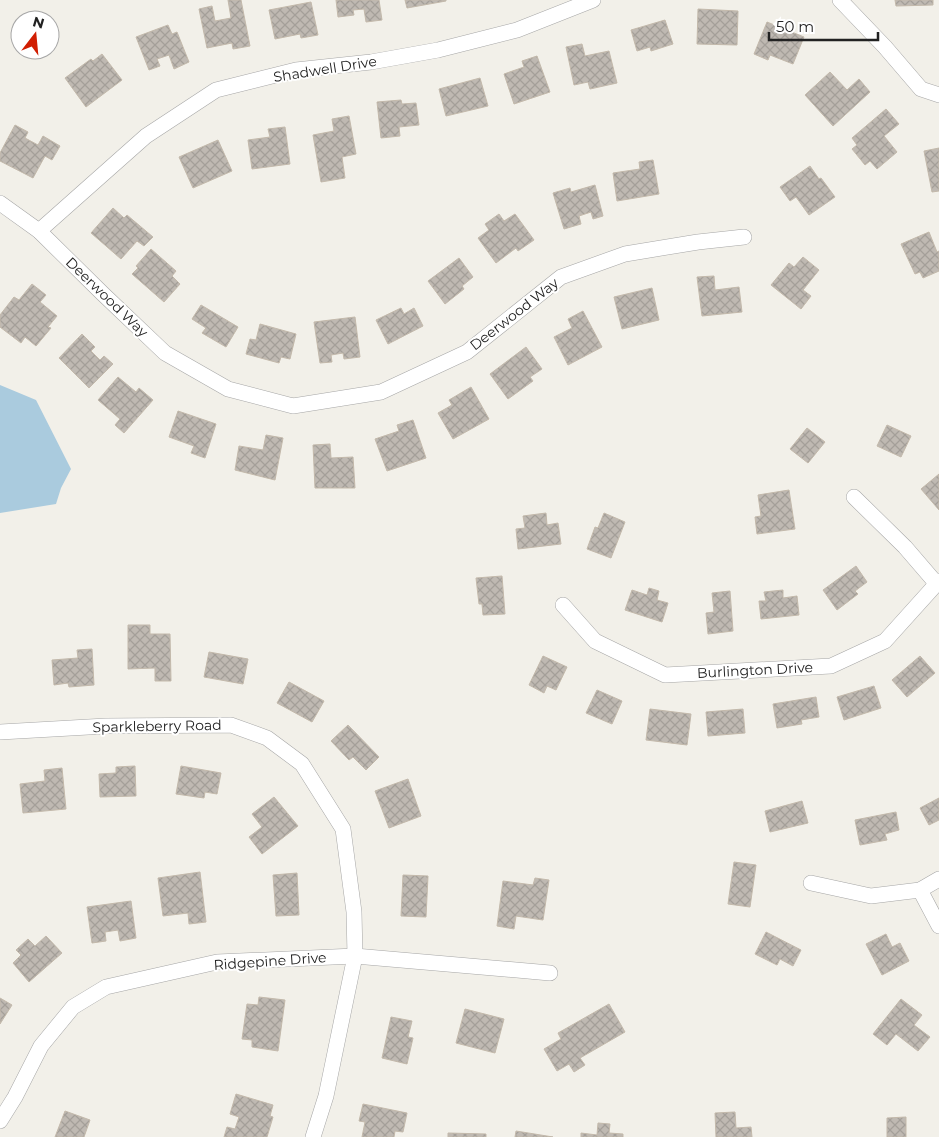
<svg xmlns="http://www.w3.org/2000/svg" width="939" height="1137" font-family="Montserrat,sans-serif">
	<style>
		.water { fill: #aacbde }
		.building { fill: url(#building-cross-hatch); stroke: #c3b9ab }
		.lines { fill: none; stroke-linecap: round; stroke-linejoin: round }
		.minor-casing { stroke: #a6a6a6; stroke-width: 16 }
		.minor { stroke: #fff; stroke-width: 15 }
		.labels { text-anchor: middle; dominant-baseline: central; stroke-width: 4; stroke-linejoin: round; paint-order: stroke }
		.street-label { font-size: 14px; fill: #222; stroke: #fff }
	</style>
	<defs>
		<pattern id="building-cross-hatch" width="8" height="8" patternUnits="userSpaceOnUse" patternTransform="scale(1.25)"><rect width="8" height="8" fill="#bfb9b2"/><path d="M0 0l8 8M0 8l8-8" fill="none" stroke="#a49f99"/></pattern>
	</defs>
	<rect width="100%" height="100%" fill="#f2f0e9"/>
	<path class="water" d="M0 385 36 400 71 469 61 488 56 504 0 513Z"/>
	<g class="building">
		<path d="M228 0H241L250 46 233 49 232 43 207 48 199 9 212 6 215 21 231 18Z"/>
		<path d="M336 0H379L382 20 366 22 364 9 353 10 354 15 338 17Z"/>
		<path d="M405 0H446V1L407 8Z"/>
		<path d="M895 0H933V5L896 6Z"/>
		<path d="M311 2 318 35 301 38 300 34 275 39 269 10Z"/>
		<path d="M698 9 738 11 737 45 697 44Z"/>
		<path d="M665 20 673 44 651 51 650 47 637 51 631 30Z"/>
		<path d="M767 22 804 37 793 64 770 55 768 60 754 54Z"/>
		<path d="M168 25 172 34 177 32 189 62 174 69 169 55 157 59 160 66 149 70 136 37Z"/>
		<path d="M582 44 585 56 609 51 617 83 590 89 588 82 574 85 566 47Z"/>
		<path d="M102 54 122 80 86 107 65 78 91 59 93 61Z"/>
		<path d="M537 56 550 92 514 104 504 74 524 67 522 61Z"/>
		<path d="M830 72 847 90 859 79 870 92 833 126 805 95Z"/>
		<path d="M480 78 488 106 446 116 439 89Z"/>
		<path d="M401 100 402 104 416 103 419 125 399 127 400 136 381 138 377 102Z"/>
		<path d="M886 109 899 124 884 136 897 152 877 169 870 161 865 165 852 149 857 145 852 138Z"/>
		<path d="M349 116 356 154 342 157 345 178 321 182 313 135 334 131 332 119Z"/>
		<path d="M15 125 28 132 25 138 38 145 43 136 60 146 52 160 45 156 33 178 0 161V153Z"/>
		<path d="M285 127 290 164 252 169 248 140 270 137 268 129Z"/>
		<path d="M218 140 232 171 193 188 179 157Z"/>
		<path d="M939 148V191L932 192 924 151Z"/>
		<path d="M653 160 659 194 617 201 613 173 640 169 639 162Z"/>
		<path d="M810 166 819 179 821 178 835 197 809 215 796 197 790 201 780 187Z"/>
		<path d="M595 185 603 216 593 219 591 212 579 216 581 224 564 229 553 193 570 188 571 192Z"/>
		<path d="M113 208 124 218 127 215 153 237 144 246 137 241 121 259 91 233Z"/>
		<path d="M499 214 504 221 515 214 534 240 518 251 516 248 496 263 478 238 489 230 485 224Z"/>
		<path d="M929 232 937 252 939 251V271L923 278 920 272 915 274 901 244Z"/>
		<path d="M151 249 176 271 172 276 180 284 164 302 132 274 138 268 136 266Z"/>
		<path d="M803 257 819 270 803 290 811 296 801 309 771 285 789 263 794 267Z"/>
		<path d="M459 258 473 277 462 286 464 289 445 304 428 281Z"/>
		<path d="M714 276 715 290 739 287 742 312 702 316 697 277Z"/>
		<path d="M32 284 46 295 40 302 57 316 48 327 51 328 36 346 25 337 21 343 0 327V315L14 297 19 300Z"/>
		<path d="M652 288 659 320 622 329 614 297Z"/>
		<path d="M201 305 238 327 226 347 202 333 206 328 192 319Z"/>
		<path d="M401 308 404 314 414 308 423 326 388 344 376 320Z"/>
		<path d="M583 311 602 347 568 365 554 337 572 328 568 319Z"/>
		<path d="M355 317 360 357 344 359 343 353 331 355 332 362 320 363 314 322Z"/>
		<path d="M260 324 296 334 290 359 281 357 279 363 246 354 250 339 256 340Z"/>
		<path d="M82 334 95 347 91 351 100 360 104 356 113 364 89 388 59 358Z"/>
		<path d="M526 347 542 369 530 377 533 381 508 399 490 374Z"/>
		<path d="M118 377 136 392 139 388 153 400 124 433 115 425 120 419 98 400Z"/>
		<path d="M471 387 489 419 453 439 438 413 452 405 449 400Z"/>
		<path d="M178 411 216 424 205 458 191 453 194 446 169 437Z"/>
		<path d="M413 420 426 458 387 471 375 439 399 431 397 425Z"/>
		<path d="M887 425 911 436 901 457 877 446Z"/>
		<path d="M807 428 825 442 808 463 790 449Z"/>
		<path d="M266 435 283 438 275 480 235 470 239 446 263 450Z"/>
		<path d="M330 444 331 458 353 457 355 488H315L313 445Z"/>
		<path d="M939 474V510L921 489Z"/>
		<path d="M789 490 795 529 757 534 755 517 761 516 758 495Z"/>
		<path d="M546 513 547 525 558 523 561 544 518 549 516 529 525 528 523 516Z"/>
		<path d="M604 513 625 522 611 558 587 549 595 527 598 528Z"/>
		<path d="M856 566 867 582 855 591 858 594 837 610 823 590Z"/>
		<path d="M502 576 505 614 483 615 482 604H479L476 578Z"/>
		<path d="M649 588 659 591 657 600 668 603 662 622 625 610 632 590 647 595Z"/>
		<path d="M783 590V598L797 596 799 615 761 619 759 601H766L764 592Z"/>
		<path d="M730 591 733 631 708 634 706 613 714 612 712 593Z"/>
		<path d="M128 625H150V634H170L171 681H155V668L128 669Z"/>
		<path d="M92 649 94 685 69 687 68 683 54 685 52 660 78 658 77 650Z"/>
		<path d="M209 652 248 659 243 684 204 677Z"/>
		<path d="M543 656 567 667 556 690 547 686 544 693 529 685Z"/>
		<path d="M920 656 935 673 907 697 892 680Z"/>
		<path d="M289 682 324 701 312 722 277 703Z"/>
		<path d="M874 686 881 708 844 720 837 697Z"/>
		<path d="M597 690 622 701 612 724 586 713Z"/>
		<path d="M816 697 819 717 801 720 802 724 777 728 773 704Z"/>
		<path d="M650 709 691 714 687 745 646 740Z"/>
		<path d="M743 709 745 733 708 736 706 712Z"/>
		<path d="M348 725 379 757 366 770 353 757 349 760 331 741Z"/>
		<path d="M135 766 136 796 100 797 99 774 116 773V767Z"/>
		<path d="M181 766 221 773 217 794 205 792 204 798 176 794Z"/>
		<path d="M62 768 66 809 23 813 20 784 45 781 44 770Z"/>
		<path d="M408 779 421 816 389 828 375 791Z"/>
		<path d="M274 797 298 826 262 854 249 837 262 827 252 814Z"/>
		<path d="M939 798V820L929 825 920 808Z"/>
		<path d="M802 801 808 823 770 832 765 811Z"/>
		<path d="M896 812 899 830 885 834 887 840 860 845 855 820Z"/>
		<path d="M734 862 756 865 750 907 728 904Z"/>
		<path d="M200 872 206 922 189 924 188 913 163 916 158 878Z"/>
		<path d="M297 873 299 915 276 916 273 875Z"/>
		<path d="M403 875 428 876 426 917 401 916Z"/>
		<path d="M535 878 549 880 543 920 516 916 514 929 497 926 503 881 533 885Z"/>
		<path d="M131 901 136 938 120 941 118 930 105 932 106 941 92 943 87 907Z"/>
		<path d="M766 932 801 950 793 966 780 959 777 965 755 954Z"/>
		<path d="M886 934 892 947 900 943 909 961 882 975 866 944Z"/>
		<path d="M46 936 62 953 29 982 13 963 21 955 16 950 28 939 35 946Z"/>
		<path d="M259 997 285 1000 278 1051 252 1047V1040L242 1039 247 1004 258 1005Z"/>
		<path d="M0 998 12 1005 0 1024Z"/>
		<path d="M901 999 922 1015 914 1025 930 1037 918 1051 896 1034 887 1045 873 1034Z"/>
		<path d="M609 1004 625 1032 580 1058 585 1065 574 1072 569 1064 557 1071 544 1049 561 1039 558 1033Z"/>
		<path d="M465 1009 504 1019 495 1053 456 1043Z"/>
		<path d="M391 1017 412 1021 408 1037 413 1038 407 1064 382 1058Z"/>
		<path d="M236 1094 273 1105 270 1116 273 1117 267 1137H224L227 1127 235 1129 239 1117 230 1114Z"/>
		<path d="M363 1104 407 1113 403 1132 395 1131 394 1137H362L365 1122 359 1121Z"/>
		<path d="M65 1111 90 1120 84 1137H55Z"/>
		<path d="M735 1112 736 1128 751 1127 752 1137H716L715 1113Z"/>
		<path d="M906 1117V1137H887V1118Z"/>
		<path d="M598 1123 610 1124 609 1133 623 1134V1137H581V1133L597 1135Z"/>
		<path d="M516 1131 553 1137H515Z"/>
		<path d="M448 1133 486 1134V1137H448Z"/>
	</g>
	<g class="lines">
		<g class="minor-casing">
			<g id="minor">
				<path d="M840 0 885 47 921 89 939 95"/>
				<path d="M0 203 39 231 103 294 165 353 228 389 293 406 381 392 467 352 561 277 625 254 698 242 744 237"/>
				<path d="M39 231 146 136 216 90 296 70 371 62 438 50 517 30 593 0"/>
				<path d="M854 497 905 547 936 583"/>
				<path d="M563 605 595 641 665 675 831 666 885 641 939 581"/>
				<path d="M0 732 106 726 231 725 267 738 302 764 343 829 354 912 355 956 326 1096 313 1137"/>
				<path d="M811 883 871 896 920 890 939 879"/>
				<path d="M920 890 939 926"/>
				<path d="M0 1121 15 1097 41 1046 73 1007 106 987 217 962 355 956 550 973"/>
			</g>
		</g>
		<use href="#minor" class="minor"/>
	</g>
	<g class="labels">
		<g class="street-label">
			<text transform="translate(325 69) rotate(-9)">Shadwell Drive</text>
			<text transform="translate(107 297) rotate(44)">Deerwood Way</text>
			<text transform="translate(514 314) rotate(-38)">Deerwood Way</text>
			<text transform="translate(755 670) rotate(-3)">Burlington Drive</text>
			<text transform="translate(157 726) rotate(-1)">Sparkleberry Road</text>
			<text transform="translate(270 961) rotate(-4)">Ridgepine Drive</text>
		</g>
	</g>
	<g transform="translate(35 35) rotate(16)"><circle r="24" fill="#ffffff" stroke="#a7a7a7"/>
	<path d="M0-4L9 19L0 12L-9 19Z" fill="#d11e02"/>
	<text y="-8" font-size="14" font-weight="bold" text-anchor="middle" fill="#222222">N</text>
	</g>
	<path d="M769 32v8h109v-8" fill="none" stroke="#222222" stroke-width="2.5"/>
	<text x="776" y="32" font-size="15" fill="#222222" stroke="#ffffff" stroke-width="4" paint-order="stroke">50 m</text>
</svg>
